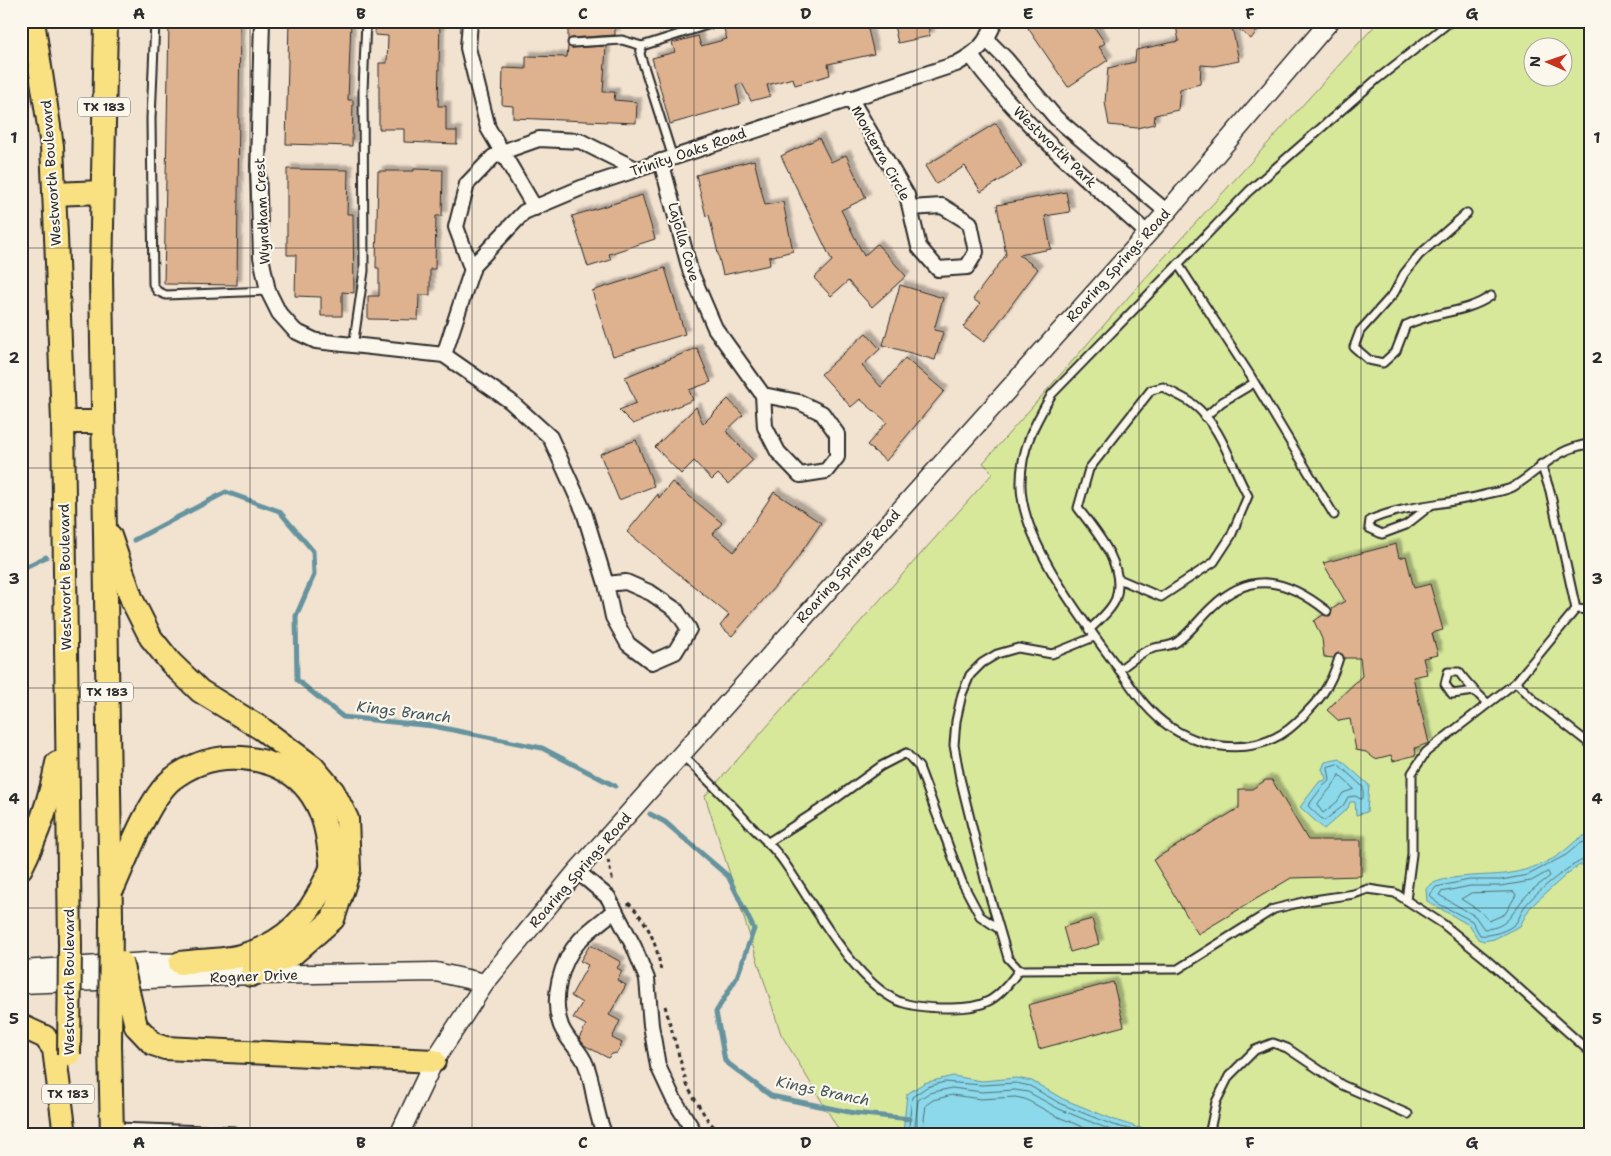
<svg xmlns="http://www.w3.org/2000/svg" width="1611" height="1156" font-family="'Shantell Sans',sans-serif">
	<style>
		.green { fill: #d7e89b; stroke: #818a63; fill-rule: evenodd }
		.water { fill: #8bd9ea; stroke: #65939e }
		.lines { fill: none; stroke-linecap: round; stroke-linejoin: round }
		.shore { stroke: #517177; stroke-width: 1 }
		.stream { stroke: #65939e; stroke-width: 5 }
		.building { fill: #deb28f; stroke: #2b2b2b; filter: url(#shadow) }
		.service-casing { stroke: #2b2b2b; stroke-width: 11 }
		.minor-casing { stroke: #2b2b2b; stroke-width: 18 }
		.tertiary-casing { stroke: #2b2b2b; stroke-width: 21 }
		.primary-casing { stroke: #2b2b2b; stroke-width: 26 }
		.path { stroke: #2b2b2b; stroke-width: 3; stroke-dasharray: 4 4; stroke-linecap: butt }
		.service { stroke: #fbf7ec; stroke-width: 7 }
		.minor { stroke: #fbf7ec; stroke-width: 14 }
		.tertiary { stroke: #fbf7ec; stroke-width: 18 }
		.primary { stroke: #f9e181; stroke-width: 22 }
		.primary-bridge-casing { stroke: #2b2b2b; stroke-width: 26; stroke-linecap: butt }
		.primary-bridge { stroke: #f9e181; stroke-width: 22 }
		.grid { fill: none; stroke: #2b2b2b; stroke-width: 1; stroke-opacity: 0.55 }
		.labels { text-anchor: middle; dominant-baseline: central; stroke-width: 4.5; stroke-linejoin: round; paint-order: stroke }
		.shield { fill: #fbf7ec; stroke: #696865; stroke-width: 1 }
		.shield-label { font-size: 12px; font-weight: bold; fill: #2b2b2b }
		.street-label { font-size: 14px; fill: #2b2b2b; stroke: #fbf7ec }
		.water-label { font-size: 15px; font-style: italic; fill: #43565b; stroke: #fbf7ec }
		.neatline { fill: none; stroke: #2b2b2b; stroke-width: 2 }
		.grid-label { font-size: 16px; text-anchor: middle; font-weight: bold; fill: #2b2b2b }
	</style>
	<defs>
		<filter id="shadow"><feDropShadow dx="4.5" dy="-4.5" stdDeviation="1" flood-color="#0004"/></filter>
	</defs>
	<rect width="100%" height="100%" fill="#f2e2d0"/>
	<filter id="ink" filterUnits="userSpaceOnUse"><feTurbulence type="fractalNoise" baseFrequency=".02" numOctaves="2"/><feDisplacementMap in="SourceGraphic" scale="10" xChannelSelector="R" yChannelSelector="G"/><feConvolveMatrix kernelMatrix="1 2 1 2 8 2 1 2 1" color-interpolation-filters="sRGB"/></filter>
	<g filter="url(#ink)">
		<path class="green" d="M1379 21H1590V1135H842L781 1034 705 796 993 473 983 463 1140 284ZM1534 48H1564V78H1534Z"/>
		<g class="water">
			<path d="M1340 759 1369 785 1367 812 1356 815 1355 802H1350L1348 808 1324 829 1300 807 1320 781H1324L1326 778 1322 769 1325 762Z"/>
			<path d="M1590 834V862L1578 866 1567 874 1537 901 1529 909 1520 926 1494 939 1484 941 1478 939 1469 925 1427 901 1426 889C1437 873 1492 877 1511 873 1528 870 1551 862 1564 851 1573 844 1578 837 1590 834Z"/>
			<path d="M953 1076 982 1081 1016 1078 1032 1081 1063 1099 1115 1120 1139 1128 1170 1132 1171 1135 903 1134 907 1094 924 1083Z"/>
		</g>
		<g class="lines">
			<g class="shore">
				<path d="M1338 764 1363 787V798L1361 799 1355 796 1348 797 1343 806 1324 821 1308 806 1322 787 1330 780 1328 767Z"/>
				<path d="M1339 775 1354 789 1343 793 1337 802 1323 813 1317 805C1325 793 1333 788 1339 775Z"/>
				<path d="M1590 840 1579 844 1566 855 1528 875 1501 880H1469L1436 887 1430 895 1437 903 1472 921 1480 935C1490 937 1510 930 1516 923 1520 918 1521 911 1525 906 1535 893 1575 859 1590 858"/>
				<path d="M1548 872 1550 876C1542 883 1533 888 1526 896 1511 912 1510 928 1484 929L1475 916 1439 895 1441 892 1470 886H1500L1519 883 1531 881Z"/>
				<path d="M1514 892 1516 895 1505 914 1489 921 1480 911 1461 899 1471 893Z"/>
				<path d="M908 1135 912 1097 927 1087 944 1082 982 1085 1016 1083 1030 1086 1061 1104 1113 1125 1153 1135"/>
				<path d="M914 1135 918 1100 929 1093 952 1088 982 1092 1015 1090 1028 1092 1059 1109 1123 1135"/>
				<path d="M922 1135 926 1105 933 1100 952 1095 981 1099 1015 1097 1025 1099 1056 1116 1102 1135"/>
			</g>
			<g class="stream">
				<path d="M134 540 226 492 279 511 313 551 314 575 296 616 297 680 343 717 433 726 542 748 615 786"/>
				<path d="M21 569 46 557"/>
				<path d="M650 814 665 822 728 876 754 929 737 977 716 1012 725 1061 771 1096 854 1113 910 1119"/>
			</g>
		</g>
		<g class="building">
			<path d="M169 21H240L237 285 164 284Z"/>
			<path d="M289 21H351L348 100H353L352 146 286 144Z"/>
			<path d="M376 21H440L438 106H446V131H457V144L404 142V129H379V63H387L388 36 375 35Z"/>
			<path d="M568 21H615V35L572 38 568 40Z"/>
			<path d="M742 21H749L752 30 783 21H866L874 54 828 64 830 75 795 85 793 78 767 85 770 96 751 101 742 83 736 85 740 104 670 124 652 58 675 52 672 43 698 36 701 46 727 39 723 26Z"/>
			<path d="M893 21H927L930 36 898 43Z"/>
			<path d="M1039 21H1090L1105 43 1099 47 1108 60 1068 87 1028 28Z"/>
			<path d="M1228 21H1264L1251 39Z"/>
			<path d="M1190 23 1232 27 1239 61 1214 66 1201 65 1200 84 1180 89 1178 110 1155 115 1154 124 1137 128 1109 125 1105 102 1108 68 1135 62 1136 50 1179 41 1176 26Z"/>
			<path d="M568 46 572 48 606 46 603 92H615L614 100 637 102 636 123 513 118V106L502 105 503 68 526 69V56L567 57Z"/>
			<path d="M996 123 1022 167 981 192 965 166 936 184 925 166Z"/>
			<path d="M819 138 831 162 846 155 866 198 841 210 864 256 877 244 906 276 872 307 848 281 831 296 814 278 832 261 781 156Z"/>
			<path d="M754 160 765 205 783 202 793 251 769 257 770 265 723 275 709 215 706 216 696 175Z"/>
			<path d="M287 169 348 170 347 214H353L354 293 342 292V316H321V297L295 296 296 255H287Z"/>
			<path d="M414 169 443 170 442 216H436L435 269H430V295H419L418 320 368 319V296H379V268H376L378 171H414Z"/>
			<path d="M1066 192 1070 212 1045 216 1051 249 1019 255 1038 269 984 342 963 327 980 304 973 299 1006 255 997 205Z"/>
			<path d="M642 195 655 239 609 254 611 260 588 267 572 216Z"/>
			<path d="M665 268 685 334 613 356 592 291Z"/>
			<path d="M900 285 943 298 934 330 943 332 935 360 883 345Z"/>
			<path d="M866 333 880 349 862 366 881 387 905 358 944 391 886 461 867 445 887 422 860 399 851 407 821 374Z"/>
			<path d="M697 348 711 382 689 390 693 400 633 424 619 410 636 403 625 377Z"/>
			<path d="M728 399 743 415 726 431 753 460 728 484 718 474 712 480 694 461 681 474 655 447 696 407 703 424Z"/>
			<path d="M636 440 654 486 619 500 600 454Z"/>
			<path d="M672 482 722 523 713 534 734 552 774 492 821 523 790 569 732 636 720 626 729 615 627 532 658 494 659 498Z"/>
			<path d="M1396 544 1399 558 1406 556 1414 588 1430 584 1443 630 1432 633 1438 655 1423 658 1427 674 1413 677 1429 743 1415 748 1416 755 1393 761 1391 755 1375 759 1366 752 1356 750 1350 719 1339 721 1327 710 1362 676 1360 658H1344L1338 653 1334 658 1324 657 1322 639 1314 621 1323 615 1330 616 1332 609 1345 601 1323 563Z"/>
			<path d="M1266 780H1272L1308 840H1361V876L1291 878 1198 934 1153 860 1239 808V789H1252Z"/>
			<path d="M1092 919 1099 944 1070 952 1063 927Z"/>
			<path d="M590 945 621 962 617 968 622 971 617 980 626 985 609 1015 620 1021 612 1038 622 1043 617 1053 612 1054 608 1058 584 1045 579 1038 586 1025 573 1018 582 1003 571 996 588 965 580 961Z"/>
			<path d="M1113 982 1124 1026 1039 1049 1028 1005Z"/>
		</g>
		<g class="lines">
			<g class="service-casing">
				<g id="service">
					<path d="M155 21 151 119 153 284 157 291 166 295 268 291"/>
					<path d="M572 43 622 40 642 46 720 21"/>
					<path d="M642 46 640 54 673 158"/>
					<path d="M1467 213 1419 255 1404 274 1394 293 1360 331 1354 347 1369 360 1383 363 1396 351 1406 325C1434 311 1465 314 1491 296"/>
					<path d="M1178 264 1250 375 1334 515"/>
					<path d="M353 347 364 271 363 90 366 21"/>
					<path d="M1205 417 1222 402 1254 383"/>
					<path d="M1541 464 1550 491 1576 609 1590 610"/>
					<path d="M1430 506 1406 525 1382 534 1369 528 1370 520C1407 504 1449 505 1487 494 1495 492 1506 491 1513 487 1540 471 1555 448 1590 444"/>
					<path d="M1576 609 1516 682 1536 702 1590 744"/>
					<path d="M1089 630C1098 621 1112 610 1116 598 1126 565 1096 532 1078 508L1089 469 1151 390 1163 387C1172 393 1184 397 1193 404 1222 426 1231 466 1248 496L1231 536 1214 562 1161 597 1119 579"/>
					<path d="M1094 637 1052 654 1018 648 997 654 982 663 970 675 962 694 956 721 954 745 960 778 986 883 1008 958 1019 970 1178 969 1274 909 1307 901 1354 894 1368 889 1395 893 1443 924 1486 959 1590 1052"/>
					<path d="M1339 658C1330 688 1319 701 1296 723 1261 756 1209 752 1170 727 1146 711 1134 690 1118 668 1085 623 1019 539 1021 482 1021 448 1035 423 1052 394L1249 191 1376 80 1451 21"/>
					<path d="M1119 670C1129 663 1140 652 1151 649 1159 646 1170 647 1177 642 1190 633 1200 618 1212 607 1252 569 1288 580 1327 611"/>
					<path d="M1475 691 1452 694 1445 684 1448 672H1459C1467 684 1477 693 1487 703"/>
					<path d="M681 754C705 777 728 800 750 825 761 836 772 846 781 858 811 899 852 980 898 1001 913 1007 932 1008 947 1008 985 1009 998 1000 1019 970"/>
					<path d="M767 843 834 800 881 766 906 753 919 767 962 882 980 916 999 929"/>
					<path d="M1406 900 1412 854V773L1426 752 1516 682"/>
					<path d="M116 1127 234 1131V1135"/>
					<path d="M1209 1135 1216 1102 1229 1076 1255 1050 1273 1043 1287 1048 1342 1085 1408 1114"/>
				</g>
			</g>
			<g class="minor-casing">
				<g id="minor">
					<path d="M262 21 258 166 261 257 268 291 279 313 295 331 316 341 444 355 510 401 550 437 584 512 606 584 613 617 628 644 652 662 675 652 689 629 676 610 651 593 626 582 606 584"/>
					<path d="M470 21 468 48 488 128 535 208"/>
					<path d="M988 41 1006 59 1056 118 1167 212"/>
					<path d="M971 56C1020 123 1085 177 1146 232"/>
					<path d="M850 98 907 195 919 247 938 269 967 267 976 252 970 223 942 206 910 208"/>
					<path d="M661 161 690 270 715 328 763 395 765 427 778 452 800 475 826 471 837 457V434L822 413 799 402 763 395"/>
					<path d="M472 270 456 227 467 184 493 157 502 152 539 139 580 141 636 169"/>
					<path d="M444 355 473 266 524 212 581 188 956 64C978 52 986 44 995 21"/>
					<path d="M577 871 608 897 634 947 647 979 651 1025 658 1066 673 1098 696 1135"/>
					<path d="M605 1135C594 1113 595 1087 586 1065 581 1051 567 1041 561 1026 551 999 560 962 580 940 590 929 604 920 615 910"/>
				</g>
			</g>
			<g class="tertiary-casing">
				<g id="tertiary">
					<path d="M21 970 148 962 180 963"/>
					<path d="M21 984 251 975 436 972 485 983"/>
					<path d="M399 1135 434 1061 485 983 577 871 1167 212 1330 21"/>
				</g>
			</g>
			<g class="primary-casing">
				<g id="primary">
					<path d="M33 21 52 146 56 236 63 422 70 945"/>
					<path d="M106 21 101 278 111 917"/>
					<path d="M54 194 102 192"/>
					<path d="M63 422H102"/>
					<path d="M110 536 132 600 151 638 171 663 200 691 262 729 313 767 333 791 347 819 349 870 333 919 293 954 251 975"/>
					<path d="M21 868C38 834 50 800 57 763"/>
					<path d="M114 886C127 857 148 800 171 780 191 764 216 756 242 758 292 762 321 792 328 841 329 849 332 860 331 867 330 873 326 879 323 885 308 919 281 944 244 955 225 961 201 960 180 963"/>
					<path d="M21 1026 45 1037 54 1049 65 1135"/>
					<path d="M136 1026 153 1044 165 1048 434 1061"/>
					<path d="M110 1045 112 1135"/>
				</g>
			</g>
			<g class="path">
				<path d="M608 860 613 883"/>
				<path d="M628 903C648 920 658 947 661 972"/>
				<path d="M665 1006 688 1088 709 1122 723 1135"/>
			</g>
			<use href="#service" class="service"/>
			<use href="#minor" class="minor"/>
			<use href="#tertiary" class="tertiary"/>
			<use href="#primary" class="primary"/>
			<g class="primary-bridge-casing">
				<g id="primary-bridge">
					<path d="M121 962 136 1026"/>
					<path d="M110 1045 111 917"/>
					<path d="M69 1054 70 945"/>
				</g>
			</g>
			<use href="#primary-bridge" class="primary-bridge"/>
		</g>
	</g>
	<path class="grid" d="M250 21V1135M472 21V1135M694 21V1135M917 21V1135M1139 21V1135M1361 21V1135M21 248H1590M21 468H1590M21 688H1590M21 908H1590"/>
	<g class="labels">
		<g class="shield">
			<rect x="78" y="97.5" width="52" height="19" rx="4"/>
			<rect x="81" y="682.5" width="52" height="19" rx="4"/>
			<rect x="42" y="1084.5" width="52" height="19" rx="4"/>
		</g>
		<g class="shield-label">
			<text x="104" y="107">TX 183</text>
			<text x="107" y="692">TX 183</text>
			<text x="68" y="1094">TX 183</text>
		</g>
		<g class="street-label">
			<text transform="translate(1055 147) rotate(44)">Westworth Park</text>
			<text transform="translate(688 152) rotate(-19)">Trinity Oaks Road</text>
			<text transform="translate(881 153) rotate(61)">Monterra Circle</text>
			<text transform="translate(51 173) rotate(-94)">Westworth Boulevard</text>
			<text transform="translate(262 211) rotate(-93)">Wyndham Crest</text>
			<text transform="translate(684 242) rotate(74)">Lajolla Cove</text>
			<text transform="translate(1118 265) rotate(-48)">Roaring Springs Road</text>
			<text transform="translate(848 566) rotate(-48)">Roaring Springs Road</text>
			<text transform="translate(65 577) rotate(-91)">Westworth Boulevard</text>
			<text transform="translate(580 870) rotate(-49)">Roaring Springs Road</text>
			<text transform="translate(254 976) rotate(-2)">Rogner Drive</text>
			<text transform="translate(69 982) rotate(-90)">Westworth Boulevard</text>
		</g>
		<g class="water-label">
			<text transform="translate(404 712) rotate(7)">Kings Branch</text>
			<text transform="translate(823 1091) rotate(12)">Kings Branch</text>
		</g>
	</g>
	<rect width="1611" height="1156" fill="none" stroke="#fbf7ec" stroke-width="55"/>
	<g transform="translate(1548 62) rotate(272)"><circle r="24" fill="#fbf7ec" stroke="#a8a59f"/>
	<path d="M0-4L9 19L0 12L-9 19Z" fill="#c8321e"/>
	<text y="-8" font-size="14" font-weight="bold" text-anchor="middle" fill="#2b2b2b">N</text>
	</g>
	<rect x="28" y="28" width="1556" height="1100" class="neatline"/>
	<g class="grid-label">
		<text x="139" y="19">A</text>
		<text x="361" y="19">B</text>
		<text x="583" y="19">C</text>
		<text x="806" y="19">D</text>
		<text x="1028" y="19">E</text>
		<text x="1250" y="19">F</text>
		<text x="1472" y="19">G</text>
		<text x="14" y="143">1</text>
		<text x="1597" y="143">1</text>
		<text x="14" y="363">2</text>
		<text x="1597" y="363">2</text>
		<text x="14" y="584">3</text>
		<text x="1597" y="584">3</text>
		<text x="14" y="804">4</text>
		<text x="1597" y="804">4</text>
		<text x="14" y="1024">5</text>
		<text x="1597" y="1024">5</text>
		<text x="139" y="1148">A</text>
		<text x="361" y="1148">B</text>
		<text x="583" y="1148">C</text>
		<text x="806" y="1148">D</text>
		<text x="1028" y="1148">E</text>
		<text x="1250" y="1148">F</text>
		<text x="1472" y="1148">G</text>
	</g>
</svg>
